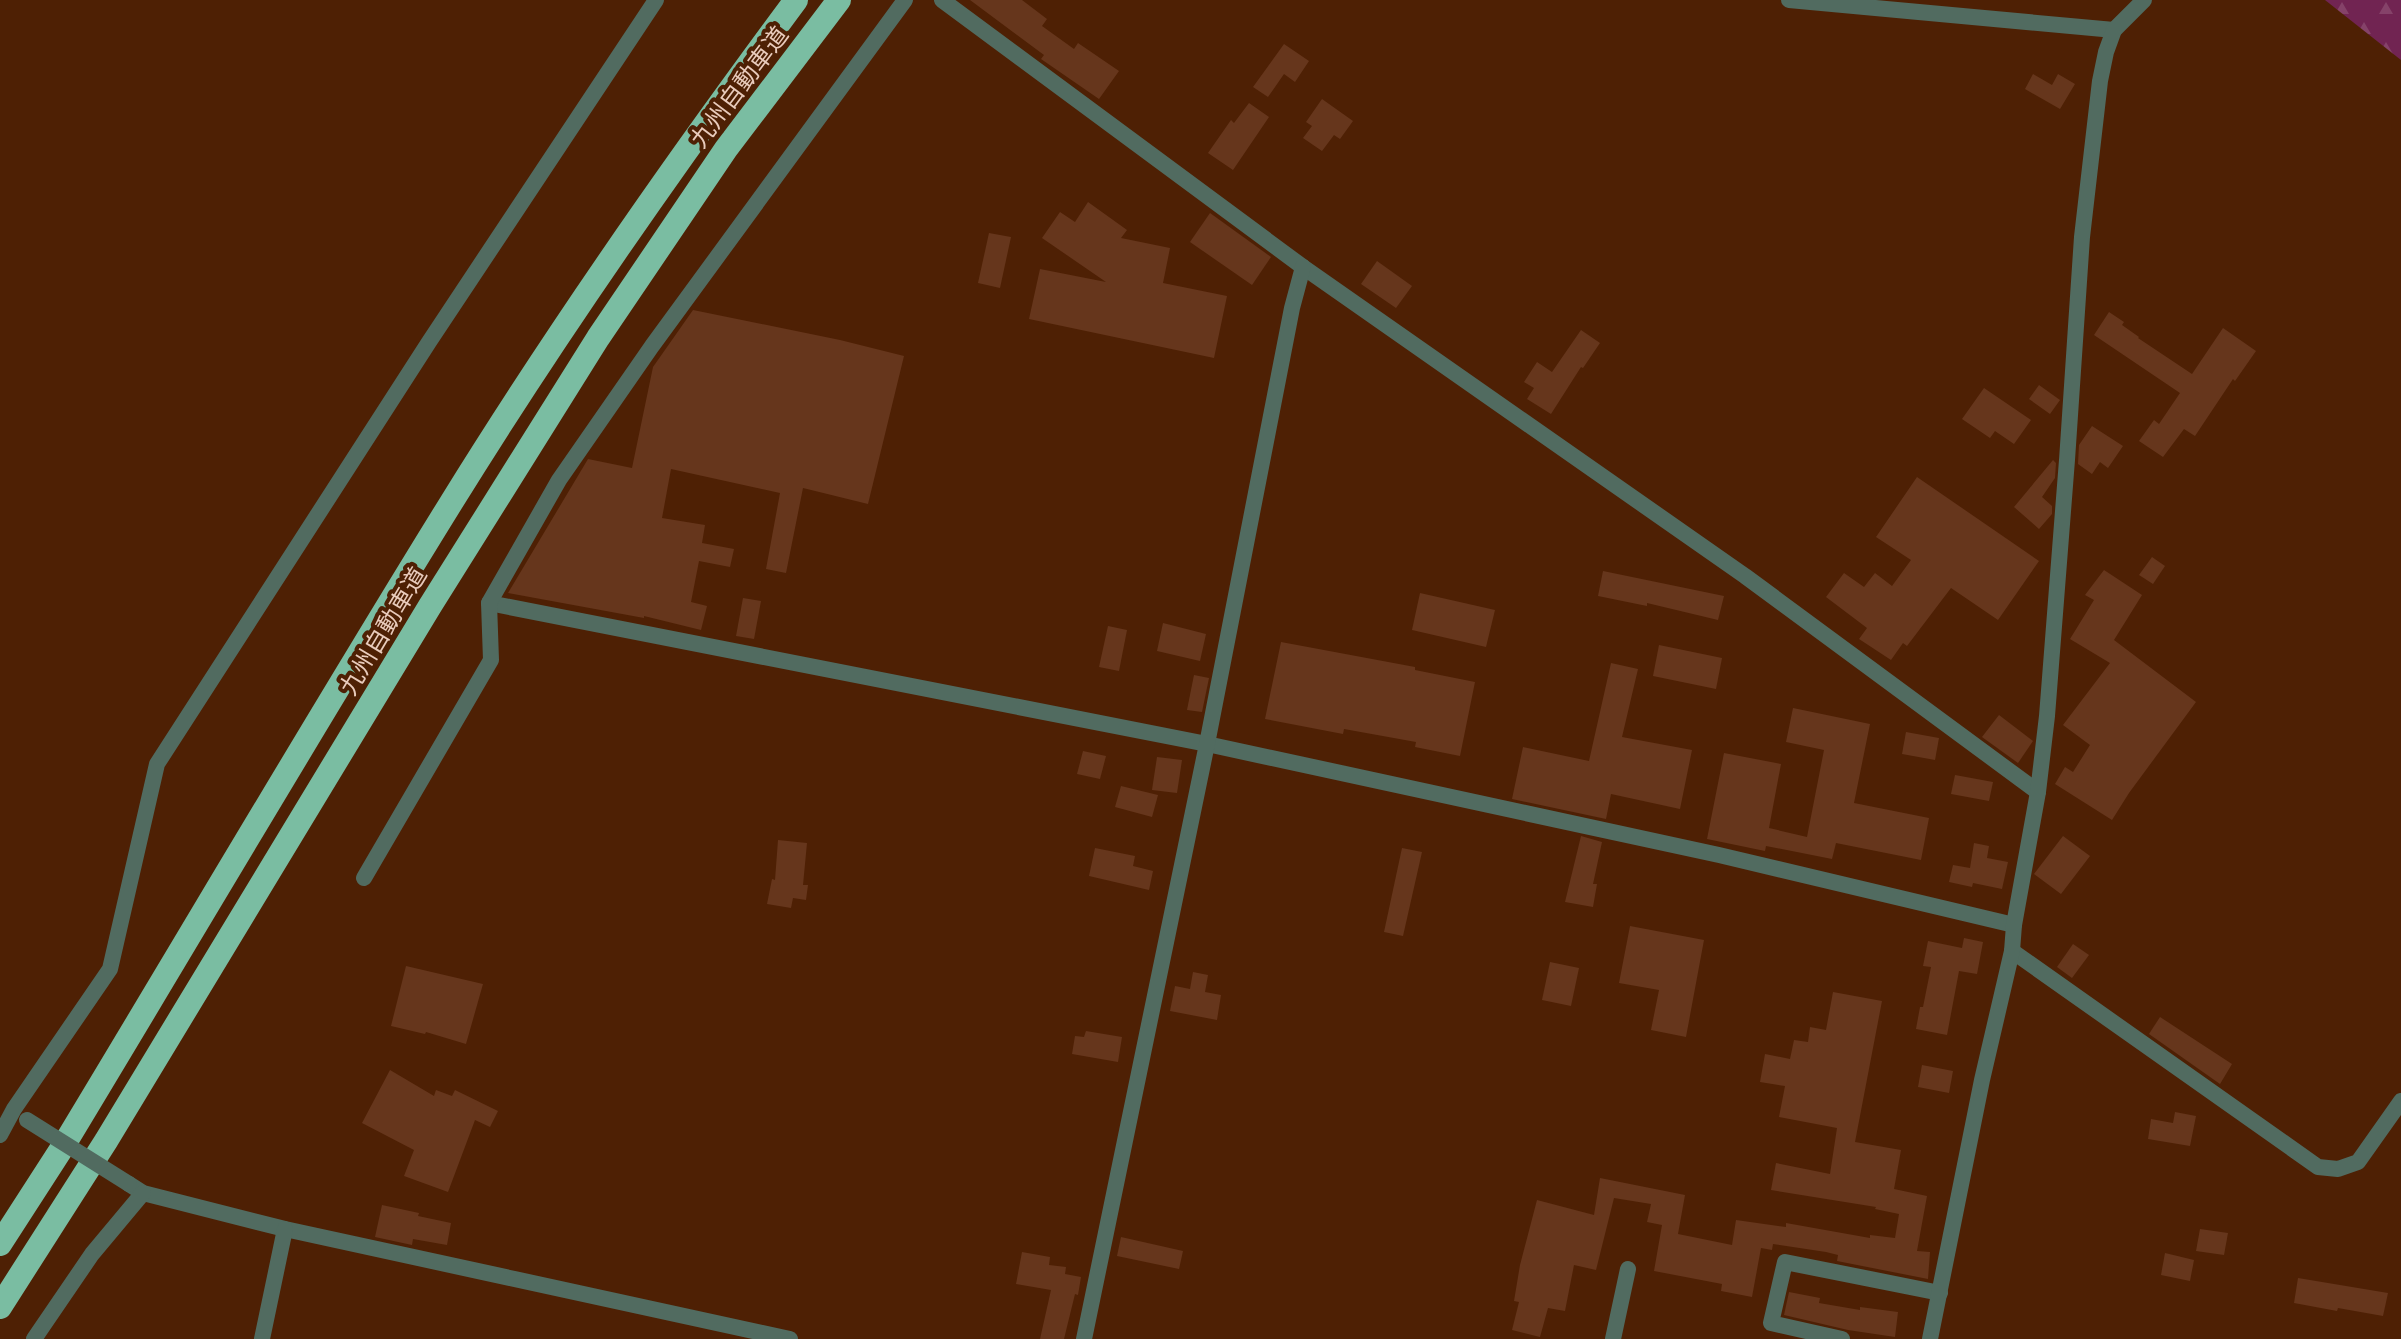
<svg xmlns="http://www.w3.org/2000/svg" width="2401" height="1339" font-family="Raleway,'Noto Sans JP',sans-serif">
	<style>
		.forest { fill: url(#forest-firs) }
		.building { fill: #66361c }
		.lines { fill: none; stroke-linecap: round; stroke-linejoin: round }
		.street { stroke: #516b60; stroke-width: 16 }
		.highway { stroke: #7abda2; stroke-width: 24 }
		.street-bridge { stroke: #516b60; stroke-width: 16 }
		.labels { text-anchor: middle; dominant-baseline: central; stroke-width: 8; stroke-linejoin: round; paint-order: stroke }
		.street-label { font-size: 24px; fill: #e9cbbc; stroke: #4e2004 }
	</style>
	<defs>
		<pattern id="forest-firs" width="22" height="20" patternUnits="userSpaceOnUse" patternTransform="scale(2)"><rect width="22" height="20" fill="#712452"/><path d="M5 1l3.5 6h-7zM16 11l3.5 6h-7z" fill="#854269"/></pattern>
	</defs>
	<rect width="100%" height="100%" fill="#4e2004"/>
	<path class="forest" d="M2325 0H2401V60Z"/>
	<g class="building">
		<path d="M970 0H1022L1047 19 1042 26 1074 49 1078 43 1119 71 1099 99 1041 59 1044 55Z"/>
		<path d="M1284 44 1309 61 1295 82 1284 74 1268 97 1253 87Z"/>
		<path d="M2033 74 2052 85 2058 74 2075 84 2060 109 2025 89Z"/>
		<path d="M1322 99 1353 121 1340 139 1334 135 1322 151 1303 138 1312 126 1306 122Z"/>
		<path d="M1249 103 1269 117 1233 170 1208 153 1231 120 1234 123Z"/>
		<path d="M1088 202 1127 230 1121 238 1170 248 1163 283 1227 296 1214 358 1029 319 1040 269 1106 282 1042 238 1060 212 1075 222Z"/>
		<path d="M1210 213 1271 257 1252 285 1190 242Z"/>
		<path d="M989 233 1011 237 1000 288 978 283Z"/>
		<path d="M1377 261 1412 286 1396 308 1361 284Z"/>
		<path d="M693 310 840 340 904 356 868 504 803 488 786 573 766 569 780 493 671 469 662 518 705 525 702 543 734 549 730 567 699 561 691 602 707 606 701 630 644 616V618L508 593 588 459 632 468 653 367Z"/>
		<path d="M2109 312 2124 322 2122 325 2139 337 2138 338 2192 374 2223 328 2256 351 2235 381 2233 379 2195 436 2184 429 2163 457 2139 441 2154 420 2159 424 2180 393 2094 335Z"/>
		<path d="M1581 330 1600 343 1583 368 1581 367 1551 414 1527 399 1534 388 1524 382 1537 362 1552 372Z"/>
		<path d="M2039 385 2060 400 2050 414 2029 399Z"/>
		<path d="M1984 388 2031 420 2014 444 1995 431 1990 438 1962 419Z"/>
		<path d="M2092 426 2123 446 2108 468 2100 462 2092 474 2078 464 2079 445Z"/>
		<path d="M2053 460 2056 463 2055 478 2042 497 2052 506V514L2039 529 2014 507Z"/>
		<path d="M1917 477 2039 561 1998 620 1951 588 1907 646 1903 643 1891 660 1859 639 1867 628 1826 597 1844 573 1864 587 1875 573 1892 586 1911 560 1876 537Z"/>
		<path d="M2152 557 2165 566 2153 584 2139 575Z"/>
		<path d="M2104 570 2142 595 2114 640 2196 702 2129 793 2112 820 2055 784 2065 767 2073 772 2090 745 2063 725 2110 663 2070 639 2094 600 2085 595Z"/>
		<path d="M1603 571 1724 596 1718 620 1647 603V606L1598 596Z"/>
		<path d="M1420 593 1495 610 1486 647 1412 630Z"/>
		<path d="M743 598 761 601 754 639 736 636Z"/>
		<path d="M1163 623 1206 634 1200 661 1157 651Z"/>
		<path d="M1108 626 1127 630 1119 671 1099 667Z"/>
		<path d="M1281 642 1415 667V670L1475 682 1460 756 1415 747 1416 742 1344 729 1343 734 1265 719Z"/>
		<path d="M1659 645 1722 658 1716 689 1653 676Z"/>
		<path d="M1611 663 1638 669 1622 737 1692 750 1680 809 1611 794 1606 819 1512 799 1523 747 1589 761Z"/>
		<path d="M1194 675 1209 678 1202 712 1187 710Z"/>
		<path d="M1793 708 1870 724 1854 803 1929 818 1921 860 1836 843 1832 859 1766 846 1765 851 1707 839 1724 753 1781 764 1769 828 1807 837 1824 750 1786 742Z"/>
		<path d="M1999 715 2033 741 2018 763 1982 737Z"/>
		<path d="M1906 732 1939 738 1935 760 1902 754Z"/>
		<path d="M1083 751 1106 756 1100 779 1077 774Z"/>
		<path d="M1157 757 1182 760 1177 793 1152 790Z"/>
		<path d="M1955 775 1993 782 1989 801 1951 794Z"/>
		<path d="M1121 786 1158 795 1152 817 1115 807Z"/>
		<path d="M1581 836 1602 842 1593 884H1597L1593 907 1565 902Z"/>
		<path d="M2063 836 2090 856 2061 894 2034 874Z"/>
		<path d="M778 840 807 843 803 885H808L806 900 793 898 791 908 767 904 772 879 775 880Z"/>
		<path d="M1974 843 1989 846 1987 858 2008 862 2002 889 1973 883 1972 887 1949 882 1953 865 1970 868Z"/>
		<path d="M1095 848 1135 856 1133 866 1153 871 1149 890 1089 876Z"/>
		<path d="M1402 848 1422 852 1403 936 1384 932Z"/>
		<path d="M1630 926 1704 940 1686 1037 1651 1030 1659 990 1619 983Z"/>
		<path d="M1964 938 1983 942 1977 974 1959 971 1947 1035 1916 1029 1920 1007H1923L1931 967 1923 966 1928 941 1962 948Z"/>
		<path d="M2073 944 2089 955 2072 978 2057 967Z"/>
		<path d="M1550 962 1579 968 1571 1006 1542 1000Z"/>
		<path d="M406 966 483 984 466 1044 426 1032 425 1034 391 1026Z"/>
		<path d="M1193 972 1208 975 1205 992 1221 995 1217 1020 1170 1011 1175 986 1190 989Z"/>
		<path d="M1833 992 1882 1001 1855 1142 1901 1150 1894 1189 1927 1196 1917 1251 1930 1252 1928 1279 1837 1261 1838 1255 1826 1252 1773 1244 1772 1250 1761 1248 1752 1297 1721 1291 1722 1284 1654 1271 1662 1225 1647 1222 1651 1204 1614 1198 1596 1270 1574 1265 1565 1311 1548 1308 1540 1337 1512 1330 1519 1302 1514 1301 1520 1265 1537 1200 1594 1215 1600 1178 1685 1195 1678 1234 1732 1245 1736 1220 1786 1227V1223L1870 1238V1235L1895 1238 1899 1214 1875 1209 1876 1207 1771 1190 1776 1163 1830 1174 1837 1128 1779 1117 1785 1086 1760 1082 1765 1054 1790 1059 1794 1040 1808 1042 1810 1027 1826 1030Z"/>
		<path d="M2160 1017 2232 1064 2220 1084 2149 1034Z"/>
		<path d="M1086 1031 1122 1037 1118 1062 1072 1054 1075 1036 1084 1037Z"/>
		<path d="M1922 1065 1953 1071 1949 1093 1918 1087Z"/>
		<path d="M390 1070 434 1096 436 1090 452 1096 455 1090 498 1111 490 1127 475 1120 448 1192 404 1176 414 1150 362 1123Z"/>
		<path d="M2175 1112 2196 1116 2190 1146 2148 1139 2151 1119 2173 1123Z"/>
		<path d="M382 1205 419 1213 418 1216 451 1223 447 1245 413 1239 412 1245 375 1237Z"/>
		<path d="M2200 1229 2228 1233 2224 1255 2196 1251Z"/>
		<path d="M1121 1237 1183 1251 1179 1269 1117 1256Z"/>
		<path d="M1022 1252 1050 1257 1049 1265 1066 1267 1065 1274 1081 1277 1078 1295 1075 1294 1064 1339H1040L1051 1290 1016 1284Z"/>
		<path d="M2165 1253 2194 1260 2190 1281 2161 1275Z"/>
		<path d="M2298 1278 2388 1293 2383 1316 2338 1308 2337 1311 2294 1303Z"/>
		<path d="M1789 1292 1820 1298 1819 1303 1860 1310V1307L1898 1312 1895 1337 1848 1330 1784 1315Z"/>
	</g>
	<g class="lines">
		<g class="street">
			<path d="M942 0 1303 267 1745 576 2038 792"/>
			<path d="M1789 0 2114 30"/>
			<path d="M489 603 1207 744 1719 855 2014 925"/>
			<path d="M364 878 491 660 489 603 559 480 652 346 905 0"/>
			<path d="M2012 951 2318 1167 2338 1169 2358 1162 2401 1101"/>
			<path d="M0 1135 14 1109 110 969 157 764 429 342 656 0"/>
			<path d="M129 1184 143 1193 285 1229 790 1339"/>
			<path d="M34 1339 92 1254 143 1193"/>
			<path d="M262 1339 285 1229"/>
			<path d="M1084 1339 1207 744 1292 308 1303 267"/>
			<path d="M1613 1339 1628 1269"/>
			<path d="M1842 1339 1771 1323 1785 1262 1940 1293"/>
			<path d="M1930 1339 1982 1080 2012 951 2014 925 2038 792 2047 716 2067 460 2082 237 2100 81 2106 52 2114 30 2144 0"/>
		</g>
		<g class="highway">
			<path d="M0 1244 62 1148C192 933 319 716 451 503 558 330 675 163 796 0"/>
			<path d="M0 1307 106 1141 430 606 598 338 726 149 839 0"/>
		</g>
		<path class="street-bridge" d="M27 1120 129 1184"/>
	</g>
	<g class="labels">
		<g class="street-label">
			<text transform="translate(739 87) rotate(-53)">九州自動車道</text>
			<text transform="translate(383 631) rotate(-59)">九州自動車道</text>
		</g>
	</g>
</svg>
